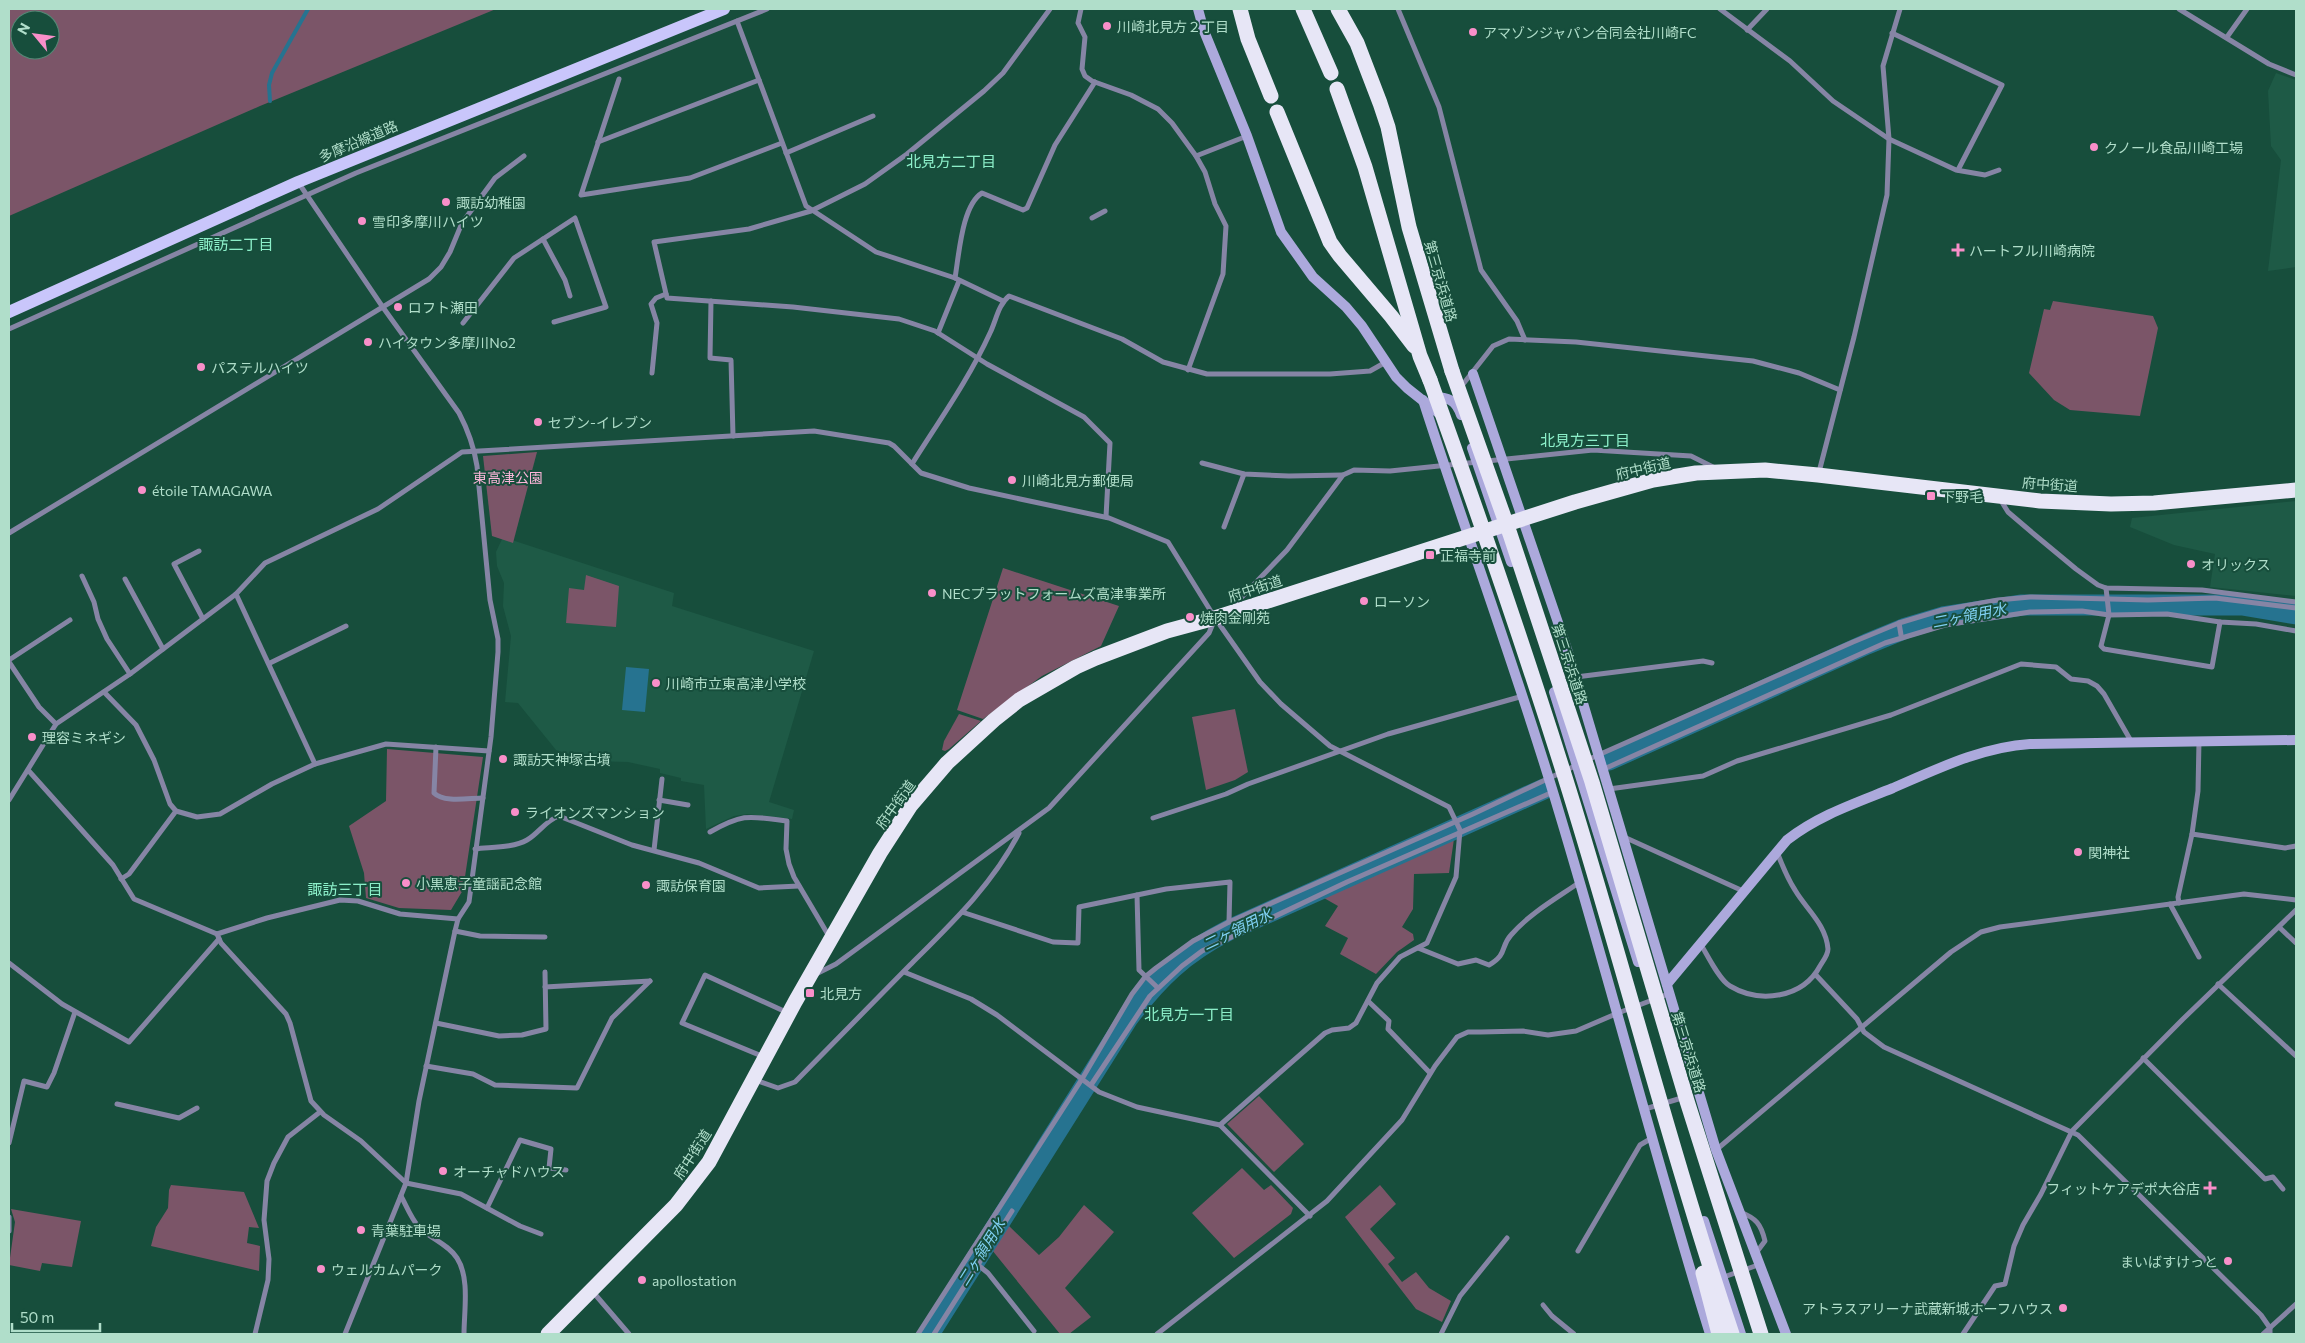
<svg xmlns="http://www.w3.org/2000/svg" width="2305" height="1343" font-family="Commissioner,'Noto Sans JP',sans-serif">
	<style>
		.built { fill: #1e5a46 }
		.green { fill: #7b5568; fill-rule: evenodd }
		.water { fill: #267390 }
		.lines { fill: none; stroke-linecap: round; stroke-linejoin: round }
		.stream { stroke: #267390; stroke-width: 4 }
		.river { stroke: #267390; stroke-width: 21 }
		.street { stroke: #8685a5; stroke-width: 5 }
		.secondary { stroke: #aca9dc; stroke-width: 10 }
		.primary { stroke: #c9c6fb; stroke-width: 12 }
		.highway { stroke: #e7e6f6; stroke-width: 15 }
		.highway-bridge { stroke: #e7e6f6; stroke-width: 15 }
		.poi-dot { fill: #f98fc9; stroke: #174e3c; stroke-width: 2 }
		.labels { text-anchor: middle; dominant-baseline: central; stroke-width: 4; stroke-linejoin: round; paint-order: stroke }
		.poi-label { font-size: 14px; fill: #b0deca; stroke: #174e3c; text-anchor: start }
		.street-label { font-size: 14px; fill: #b0deca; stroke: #174e3c }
		.park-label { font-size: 14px; fill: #fbb5d9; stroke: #174e3c }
		.neighbourhood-label { font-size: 15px; fill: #8cefc9; stroke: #174e3c }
		.water-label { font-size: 15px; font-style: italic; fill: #80d1f4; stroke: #174e3c }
	</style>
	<rect width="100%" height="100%" fill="#174e3c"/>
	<g class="built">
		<path d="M2276 73 2296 80V267L2268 271 2281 160 2271 146 2268 91Z"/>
		<path d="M2296 501V596L2210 587 2215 554 2174 545 2130 527 2132 518Z"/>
		<path d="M503 537 674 593 672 606 814 651 769 802 794 810 792 819 747 814 734 816 706 829 704 785 681 781V778L660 773V769L628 762 593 761 556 750 518 703 505 702 511 636 503 606 504 583 497 566 496 552Z"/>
	</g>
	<g class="green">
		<path d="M9 9H496L260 106 9 216ZM20 20H50V50H20Z"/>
		<path d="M2053 301 2153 316 2158 328 2140 416 2070 410 2054 400 2029 373 2044 309 2050 310Z"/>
		<path d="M537 452 513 543 492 536 483 456Z"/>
		<path d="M1003 568 1119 606 1101 646 1042 676 983 719 957 710Z"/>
		<path d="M586 575 619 586 616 627 566 623 569 588 584 590Z"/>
		<path d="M1235 709 1248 772 1235 780 1206 790 1192 717Z"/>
		<path d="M959 714 981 721 949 749 945 751 942 750 944 741Z"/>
		<path d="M387 749 483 757 463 890 451 910 399 908 366 898 364 873 349 826 386 801Z"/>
		<path d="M1454 839 1449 873 1414 874 1413 909 1402 927 1413 934 1414 940 1397 952 1376 974 1340 954 1348 938 1325 926 1338 906 1324 898Z"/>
		<path d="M1259 1096 1304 1144 1274 1172 1227 1124Z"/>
		<path d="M1242 1168 1264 1190 1271 1185 1293 1208 1291 1214 1234 1258 1192 1213Z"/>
		<path d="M171 1185 244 1192 259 1228 249 1227 247 1243 260 1246 259 1271 151 1246 156 1227 168 1208 169 1190Z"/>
		<path d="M1380 1185 1396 1204 1370 1229 1395 1258 1388 1264 1402 1282 1416 1272 1429 1288 1451 1301 1442 1322 1416 1309 1345 1217Z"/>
		<path d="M1084 1205 1114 1232 1065 1288 1091 1317 1069 1334H1060L992 1250 1008 1225 1039 1255 1059 1237Z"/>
		<path d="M11 1209 81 1221 72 1267 42 1263 40 1271 9 1265 15 1222Z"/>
	</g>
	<path class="water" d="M626 667 649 669 645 712 622 710Z"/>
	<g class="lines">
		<path class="stream" d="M270 101 269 85 272 73 308 9"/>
		<g class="river">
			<path d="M1609 760 1867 644 1906 628 1943 617 2022 605H2242L2296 614"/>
			<path d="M929 1334 1128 1018C1158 978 1184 953 1229 930L1544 789"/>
		</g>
		<g class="street">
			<path d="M1050 9 1003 73 984 91 907 154 865 184 811 211 749 229 654 242 667 298 793 307 899 319 935 331 987 364 1084 417 1110 443 1106 517"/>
			<path d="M1081 9 1078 23 1085 37 1082 69 1085 76 1092 81 1131 95 1158 109 1172 123 1196 156 1205 172 1215 204 1226 226 1223 274 1188 370"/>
			<path d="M1398 9 1439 107 1481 270 1517 321 1525 340"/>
			<path d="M1720 9 1790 61 1833 101 1889 139 1956 170 1985 175 1999 170"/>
			<path d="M2179 9 2269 64 2296 75"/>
			<path d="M737 21 806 206 876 252 955 278 1003 301"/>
			<path d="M1747 30 1767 9"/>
			<path d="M1892 33 2002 85 1958 170"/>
			<path d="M2227 37 2247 9"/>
			<path d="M619 79 581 195 690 178 782 143"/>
			<path d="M598 142 759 80"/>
			<path d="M786 153 873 116"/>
			<path d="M1196 156 1247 136"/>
			<path d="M298 182 382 306 459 413C468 430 474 447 477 466L490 600 498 639V652L491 737 469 902 458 919 455 931 419 1101 406 1183 345 1334"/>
			<path d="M1092 218 1105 211"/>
			<path d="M543 239 565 280 570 296"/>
			<path d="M955 278C959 255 962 205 982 193L1023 210 1027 208 1055 145 1095 82"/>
			<path d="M711 301 710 358 731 360 733 436"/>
			<path d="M463 323 514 258 575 218 606 307 554 322"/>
			<path d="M9 329 356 173 767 9"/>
			<path d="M938 333 959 281"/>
			<path d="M652 373 657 323 651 304 656 298 666 294"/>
			<path d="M1460 388 1493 346 1509 339 1576 342 1753 361 1799 373 1840 390"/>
			<path d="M1487 461 1593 450 1691 456 1715 468"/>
			<path d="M1202 463 1244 474 1289 476 1343 475"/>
			<path d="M912 464C939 421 969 379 990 333 996 321 998 305 1009 296L1122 339 1163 362 1207 374H1330L1370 371 1386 362"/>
			<path d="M1819 472 1854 337 1887 195 1889 139 1883 66 1900 9"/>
			<path d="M2000 499 2008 512 2035 535 2076 569 2098 585 2106 588 2202 590 2296 602"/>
			<path d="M1224 527 1244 474"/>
			<path d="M9 533 429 279 441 267 450 252 462 223 495 178 524 156"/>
			<path d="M199 551 174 564 203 619"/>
			<path d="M82 576 94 602 98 619 107 639 130 674"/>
			<path d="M125 579 163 649"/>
			<path d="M2106 588 2109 615 2101 646 2104 649 2212 667 2220 622"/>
			<path d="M236 594 315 764"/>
			<path d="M1237 609V602L1287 550 1343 475 1354 470 1390 471 1478 462"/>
			<path d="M1899 623 1901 635"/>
			<path d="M9 660 70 620"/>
			<path d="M9 662 39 707 56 724"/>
			<path d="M270 663 346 626"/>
			<path d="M1576 677 1703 661 1712 663"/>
			<path d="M104 692 136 725 154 760 170 804 176 811 197 817 220 814 272 784 315 764 386 744 489 751"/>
			<path d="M436 747 434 793C444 803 469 798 483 798"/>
			<path d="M1587 760 1853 642 1899 623 1942 610 1998 600 2030 597 2148 600 2215 598 2296 608"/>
			<path d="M1604 769 1885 643 1945 625 2030 612 2082 611 2109 615 2167 614 2220 622 2256 624 2296 631"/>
			<path d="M28 770 113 865 134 899 217 934 267 918 340 900 358 901 400 914 458 919"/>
			<path d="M1609 789 1703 776 1737 761 1891 715 2021 664 2056 667 2071 679 2088 681 2097 686 2104 694 2131 741"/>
			<path d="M9 800 56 724 130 674 236 594 265 563 378 509 462 452 814 431 889 443 894 446 921 473 969 488 1109 518 1168 542 1215 618 1260 682 1281 704 1330 746 1449 807 1460 830 1456 877 1427 943 1400 957 1377 983 1356 1023 1349 1028 1332 1030 1325 1033 1220 1125"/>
			<path d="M659 800 688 805"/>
			<path d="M1153 818 1226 794 1248 784 1388 734 1523 696"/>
			<path d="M710 832C744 813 749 816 787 821L786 849 789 864 794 877 830 938"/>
			<path d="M2192 834 2198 791 2199 741"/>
			<path d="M1624 837 1743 891"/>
			<path d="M475 849C491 847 513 848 527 840 539 833 545 821 559 816L632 845 699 863 759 888 799 886"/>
			<path d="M654 850 662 779"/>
			<path d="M121 879 129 874 176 811"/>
			<path d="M1137 895 1139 970 1158 988"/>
			<path d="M2179 903 2178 897 2192 834 2285 848 2296 846"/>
			<path d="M2170 904 2199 957"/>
			<path d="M962 912 1053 942 1078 943 1079 907 1166 889 1230 882 1229 922"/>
			<path d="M2279 927 2296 943"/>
			<path d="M455 931 480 936 545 937"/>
			<path d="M217 934 221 943 286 1014 290 1023 311 1101 324 1115 361 1141 406 1183 461 1194 520 1226 541 1234"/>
			<path d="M1700 943C1707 954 1719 980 1730 986 1760 1004 1803 998 1820 966 1823 961 1828 955 1828 949 1826 924 1806 909 1795 890 1787 878 1782 865 1777 852"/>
			<path d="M1418 948 1458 964 1476 960 1489 965C1508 954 1500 947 1511 935 1530 913 1557 898 1580 882"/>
			<path d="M9 963 62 1004 129 1042 219 939"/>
			<path d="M904 972 971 999 997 1015 1099 1092 1137 1107 1220 1125 1310 1216"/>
			<path d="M816 974 836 964 1049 808 1209 633 1214 621"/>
			<path d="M1815 974 1857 1019 1864 1032 1884 1047 2078 1135 2261 1315 2270 1328V1334"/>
			<path d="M2218 984 2296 1056"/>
			<path d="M545 987 650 981"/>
			<path d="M1368 1001 1389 1021 1388 1029 1430 1073"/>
			<path d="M436 1023 499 1036 522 1035 546 1029 545 972"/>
			<path d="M764 1057 682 1023 705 975 786 1012"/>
			<path d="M2143 1058 2265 1179 2273 1177 2283 1189"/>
			<path d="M426 1066 473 1074 495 1085 577 1088 612 1018 650 981"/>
			<path d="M755 1080 778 1088 795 1082C833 1043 872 1004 910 965 951 924 993 884 1019 833"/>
			<path d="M1091 1085 1150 996 1182 966 1202 951 1347 882 1553 792"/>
			<path d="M117 1104 179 1118 197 1108"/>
			<path d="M1645 1109 1685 1097"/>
			<path d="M9 1143 24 1081 47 1087 54 1073 75 1012"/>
			<path d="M1716 1150 1951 952 1981 932 2000 927 2244 894 2296 900"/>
			<path d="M401 1196C406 1205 411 1218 418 1226 430 1239 447 1243 457 1258 470 1278 464 1311 464 1334"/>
			<path d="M487 1208 520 1140 551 1149 549 1168 566 1170"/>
			<path d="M1740 1212C1756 1218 1761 1224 1765 1241L1756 1253"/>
			<path d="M9 1217V1231"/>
			<path d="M1578 1251 1640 1145 1652 1138"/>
			<path d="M978 1265 988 1273 1034 1331"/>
			<path d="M1721 1278 1758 1265"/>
			<path d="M593 1292 629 1334"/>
			<path d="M1543 1305 1552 1316 1574 1334"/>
			<path d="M255 1334 268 1280 269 1259 264 1220 267 1181 274 1163 288 1137 320 1112"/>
			<path d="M918 1334 1082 1079 1132 994 1145 977 1156 968 1193 941 1229 922 1473 814 1577 765"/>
			<path d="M934 1334 1012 1211"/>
			<path d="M1157 1334 1327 1201 1402 1120 1435 1066 1457 1037 1468 1032H1481L1523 1031 1548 1035 1576 1031 1618 1013 1671 993"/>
			<path d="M1441 1334 1460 1296 1507 1238"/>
			<path d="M1963 1334 1995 1286 2005 1284 2014 1246 2023 1225 2041 1194 2072 1131 2183 1019 2296 910"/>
			<path d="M2263 1334 2296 1304"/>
		</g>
		<g class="secondary">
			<path d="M1198 9 1204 31 1247 136 1281 232 1313 277 1346 307 1362 326 1396 377 1407 388 1441 415"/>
			<path d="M1473 374 1566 646 1716 1150 1786 1334"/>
			<path d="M1433 397C1448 397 1456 400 1461 415"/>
			<path d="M1423 400C1465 531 1513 660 1553 792 1608 972 1654 1155 1710 1334"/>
			<path d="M1472 448 1511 562"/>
			<path d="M1554 692 1638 962"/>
			<path d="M1667 984 1787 840C1819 815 1856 803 1893 788 1937 769 1982 747 2030 744L2296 740"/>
			<path d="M1704 1221 1741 1334"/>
		</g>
		<path class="primary" d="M9 312 298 182 724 9"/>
		<g class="highway">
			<path d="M1240 9 1248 39 1271 96"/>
			<path d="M1303 9 1331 73"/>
			<path d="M1338 9 1357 43 1380 103 1388 127 1409 227 1452 371"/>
			<path d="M1337 89 1365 167 1420 356 1430 380"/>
			<path d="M1277 112 1330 242 1340 256 1391 316 1414 346"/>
			<path d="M548 1334 676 1205 709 1162 795 1002 880 853 911 805 947 763 994 720 1019 700 1076 667 1096 658 1167 631 1215 618 1575 502 1653 480 1696 473 1765 470 1818 475 2040 501 2111 504 2154 503 2296 490"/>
		</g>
		<g class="highway-bridge">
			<path d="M1452 371 1510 534 1592 782 1687 1101 1761 1334"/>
			<path d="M1430 380C1479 516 1526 652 1569 790 1625 971 1672 1155 1732 1334"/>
			<path d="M1703 1273 1719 1334"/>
		</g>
	</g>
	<g class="poi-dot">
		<circle cx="1107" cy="26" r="5"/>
		<circle cx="1473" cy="32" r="5"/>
		<circle cx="2094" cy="147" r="5"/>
		<circle cx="446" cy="202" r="5"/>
		<circle cx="362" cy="221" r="5"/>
		<path d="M1955.5 242.5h5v5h5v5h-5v5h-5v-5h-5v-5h5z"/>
		<circle cx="398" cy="307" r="5"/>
		<circle cx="368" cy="342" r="5"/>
		<circle cx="201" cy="367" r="5"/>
		<circle cx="538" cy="422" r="5"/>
		<circle cx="1012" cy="480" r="5"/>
		<circle cx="142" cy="490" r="5"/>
		<rect x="1926" y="491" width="10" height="10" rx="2.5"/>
		<rect x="1425" y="550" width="10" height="10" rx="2.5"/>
		<circle cx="2191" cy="564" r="5"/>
		<circle cx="932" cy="593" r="5"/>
		<circle cx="1364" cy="601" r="5"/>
		<circle cx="1190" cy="617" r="5"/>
		<circle cx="656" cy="683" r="5"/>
		<circle cx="32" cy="737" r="5"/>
		<circle cx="503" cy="759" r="5"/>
		<circle cx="515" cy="812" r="5"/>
		<circle cx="2078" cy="852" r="5"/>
		<circle cx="406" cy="883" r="5"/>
		<circle cx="646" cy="885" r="5"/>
		<rect x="805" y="988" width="10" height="10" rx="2.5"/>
		<circle cx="443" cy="1171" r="5"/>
		<path d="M2207.5 1180.5h5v5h5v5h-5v5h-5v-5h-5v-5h5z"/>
		<circle cx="361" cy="1230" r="5"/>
		<circle cx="2228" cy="1261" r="5"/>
		<circle cx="321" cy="1269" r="5"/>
		<circle cx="642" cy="1280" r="5"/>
		<circle cx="2063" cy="1308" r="5"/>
	</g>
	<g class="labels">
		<g class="poi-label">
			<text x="1117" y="26">川崎北見方２丁目</text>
			<text x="1483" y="32">アマゾンジャパン合同会社川崎FC</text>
			<text x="2104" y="147">クノール食品川崎工場</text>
			<text x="456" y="202">諏訪幼稚園</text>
			<text x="372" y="221">雪印多摩川ハイツ</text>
			<text x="1969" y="250">ハートフル川崎病院</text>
			<text x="408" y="307">ロフト瀬田</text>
			<text x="378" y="342">ハイタウン多摩川No2</text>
			<text x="211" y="367">パステルハイツ</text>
			<text x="548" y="422">セブン-イレブン</text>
			<text x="1022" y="480">川崎北見方郵便局</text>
			<text x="152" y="490">étoile TAMAGAWA</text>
			<text x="1941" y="496">下野毛</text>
			<text x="1440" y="555">正福寺前</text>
			<text x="2201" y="564">オリックス</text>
			<text x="942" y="593">NECプラットフォームズ高津事業所</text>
			<text x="1374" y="601">ローソン</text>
			<text x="1200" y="617">焼肉金剛苑</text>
			<text x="666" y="683">川崎市立東高津小学校</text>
			<text x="42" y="737">理容ミネギシ</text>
			<text x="513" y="759">諏訪天神塚古墳</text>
			<text x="525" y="812">ライオンズマンション</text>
			<text x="2088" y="852">関神社</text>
			<text x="416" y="883">小黒恵子童謡記念館</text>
			<text x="656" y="885">諏訪保育園</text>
			<text x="820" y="993">北見方</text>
			<text x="453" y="1171">オーチャドハウス</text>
			<text x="2200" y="1188" text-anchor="end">フィットケアデポ大谷店</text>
			<text x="371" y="1230">青葉駐車場</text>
			<text x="2218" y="1261" text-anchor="end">まいばすけっと</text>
			<text x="331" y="1269">ウェルカムパーク</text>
			<text x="652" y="1280">apollostation</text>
			<text x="2053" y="1308" text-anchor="end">アトラスアリーナ武蔵新城ホーフハウス</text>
		</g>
		<g class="street-label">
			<text transform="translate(358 141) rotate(-23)">多摩沿線道路</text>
			<text transform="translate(1441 281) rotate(74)">第三京浜道路</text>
			<text transform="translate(1643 468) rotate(-13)">府中街道</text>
			<text transform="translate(2050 484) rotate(4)">府中街道</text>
			<text transform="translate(1255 588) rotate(-18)">府中街道</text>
			<text transform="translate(1570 664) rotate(72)">第三京浜道路</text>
			<text transform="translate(895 804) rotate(-54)">府中街道</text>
			<text transform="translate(1689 1052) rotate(73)">第三京浜道路</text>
			<text transform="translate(692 1154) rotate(-57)">府中街道</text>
		</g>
		<g class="park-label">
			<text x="508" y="477">東高津公園</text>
		</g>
		<g class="neighbourhood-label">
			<text x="951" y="161">北見方二丁目</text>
			<text x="236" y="244">諏訪二丁目</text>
			<text x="1585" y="440">北見方三丁目</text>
			<text x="345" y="889">諏訪三丁目</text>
			<text x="1189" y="1014">北見方一丁目</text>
		</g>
		<g class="water-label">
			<text transform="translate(1969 615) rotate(-11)">二ヶ領用水</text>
			<text transform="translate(1237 929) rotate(-26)">二ヶ領用水</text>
			<text transform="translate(981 1252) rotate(-58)">二ヶ領用水</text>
		</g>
	</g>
	<rect width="2305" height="1343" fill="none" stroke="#b0deca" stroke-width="20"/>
	<g transform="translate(35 35) rotate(299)"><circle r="24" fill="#174e3c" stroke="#548875"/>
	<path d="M0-4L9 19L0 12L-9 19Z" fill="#f98fc9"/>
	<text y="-8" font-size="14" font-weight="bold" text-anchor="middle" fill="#b0deca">N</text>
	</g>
	<path d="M12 1323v8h88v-8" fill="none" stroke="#b0deca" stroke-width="2.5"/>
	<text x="20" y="1323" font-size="15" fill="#b0deca" stroke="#174e3c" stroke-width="4" paint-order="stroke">50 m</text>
</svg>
